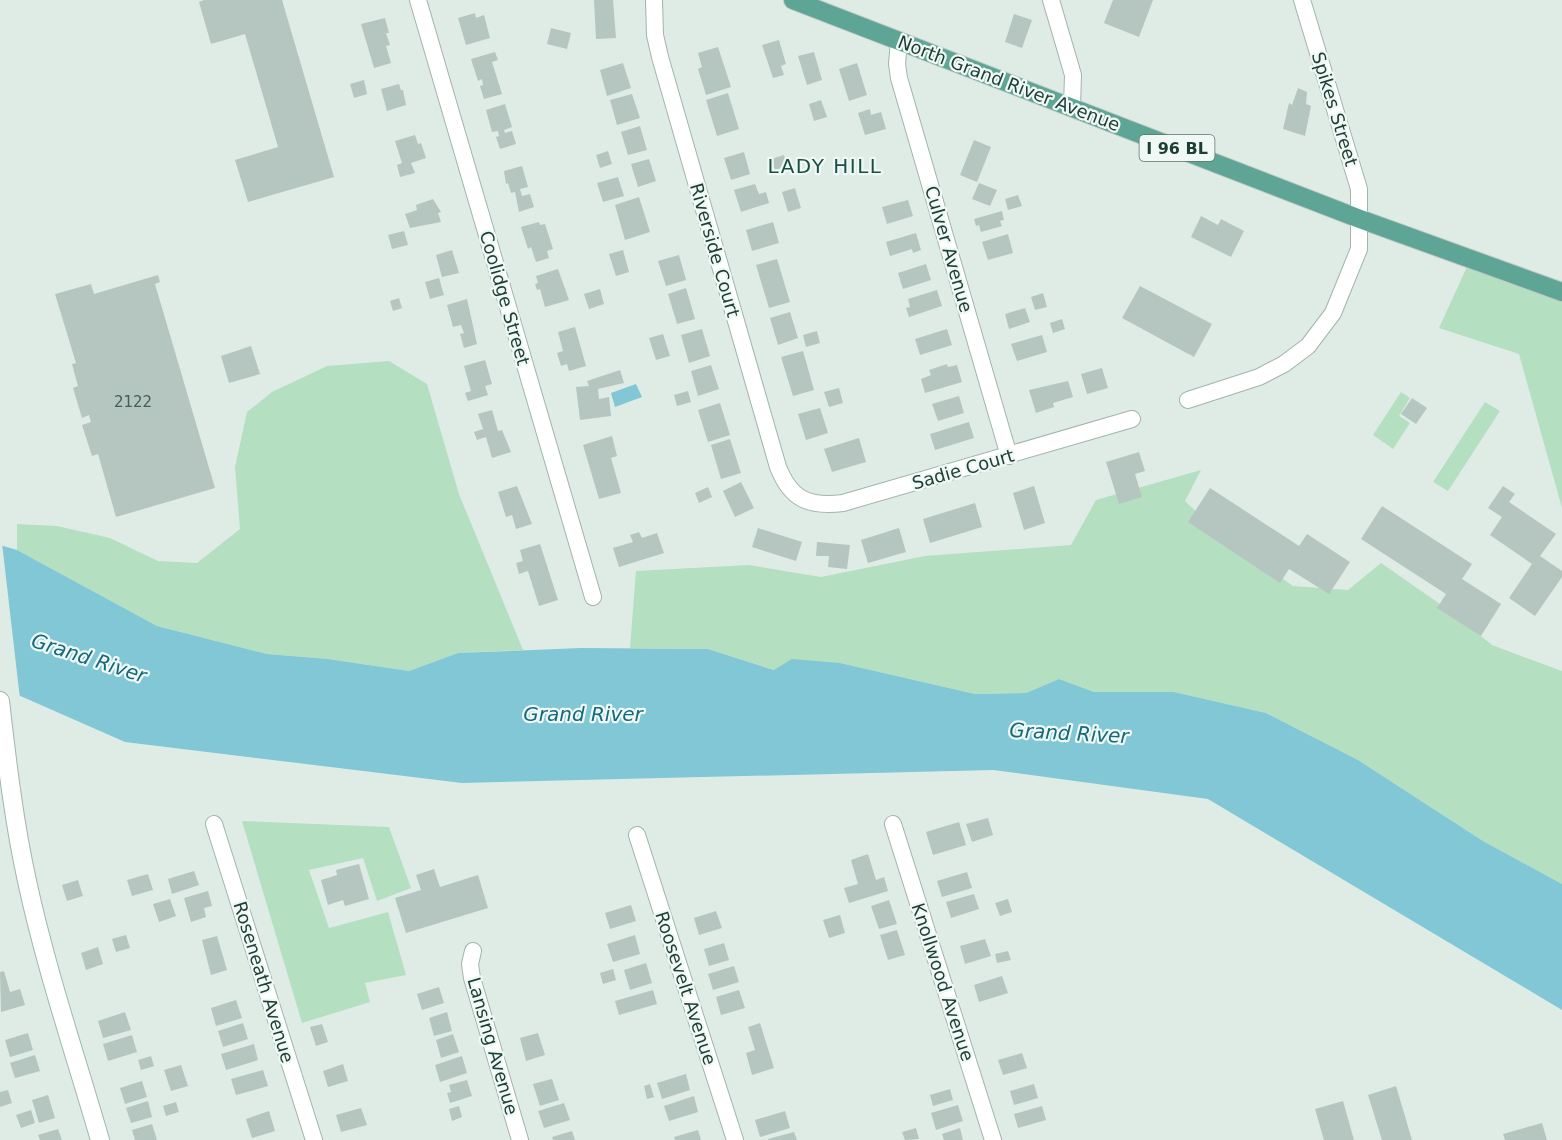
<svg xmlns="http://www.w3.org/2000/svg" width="1562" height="1140" font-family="'DejaVu Sans',sans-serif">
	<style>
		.green { fill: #b5dfc1 }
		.water { fill: #81c7d6 }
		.pier { fill: #dfece6 }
		.building { fill: #b4c6bf }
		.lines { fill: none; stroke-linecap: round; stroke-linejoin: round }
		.street-casing { stroke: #a1b4ad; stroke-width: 18 }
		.secondary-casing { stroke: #9cb8af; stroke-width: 20 }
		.primary-casing { stroke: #c0c9c6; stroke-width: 20 }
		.street { stroke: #fff; stroke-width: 16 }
		.secondary { stroke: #fff; stroke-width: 18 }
		.primary { stroke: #5fa595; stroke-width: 18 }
		.labels { text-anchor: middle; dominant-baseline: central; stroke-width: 4.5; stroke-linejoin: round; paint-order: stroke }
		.number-label { font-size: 15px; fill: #445f58 }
		.shield { fill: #eff8f4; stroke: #5d756e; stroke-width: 1.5 }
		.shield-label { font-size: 16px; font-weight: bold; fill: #1e3d35 }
		.street-label { font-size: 18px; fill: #1e3d35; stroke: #eff8f4 }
		.neighbourhood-label { font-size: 20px; letter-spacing: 1.5px; fill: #195044; stroke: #eff8f4 }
		.water-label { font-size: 20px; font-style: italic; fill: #14697d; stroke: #eff8f4 }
	</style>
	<rect width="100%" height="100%" fill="#dfece6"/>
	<g class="green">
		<path d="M1471 258 1562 292V508L1519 354 1439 328Z"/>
		<path d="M389 361 427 384 459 494 523 650 458 653 409 671 328 659 267 654 157 626 17 550V524L57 526 110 538 158 561 197 563 240 529 235 467 247 412 272 392 327 366Z"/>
		<path d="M1401 392 1410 398 1399 416 1410 423 1393 449 1373 435Z"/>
		<path d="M1485 402 1500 411 1448 491 1433 482Z"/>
		<path d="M1201 470 1185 501 1219 533 1293 586 1348 590 1381 563 1453 613 1492 645 1562 671V884L1483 841 1358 760 1266 713 1174 692H1094L1059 679 1026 693 975 694 840 663 775 670 708 649 630 648 636 571 749 565 821 577 925 556 1071 545 1096 500Z"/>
		<path d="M242 821 389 827 411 888 377 901 363 858 309 870 329 928 388 912 406 975 365 983 370 1002 302 1023Z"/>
	</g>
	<g class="water">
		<path d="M636 384 642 397 615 407 611 393Z"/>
		<path d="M0 545 17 550 157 626 267 654 328 659 409 671 458 653 581 648 708 649 774 670 792 659 840 663 975 694 1026 693 1059 679 1094 692H1174L1266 713 1358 760 1483 841 1562 884V1010L1208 799 993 770 462 783 125 742 0 687Z"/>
	</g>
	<path class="pier" d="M0 542 2 543 20 699 0 690Z"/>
	<g class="building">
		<path d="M204 0H282L334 177 248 202 235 160 278 147 245 34 211 44 199 2Z"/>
		<path d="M594 0H613L616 38 596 39Z"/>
		<path d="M1113 0H1153L1139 37 1104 23Z"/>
		<path d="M475 13 476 18 484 15 490 38 466 45 458 18Z"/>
		<path d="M1014 14 1032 20 1022 48 1005 42Z"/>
		<path d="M385 18 389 33H386L390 45 386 46 391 63 374 68 361 24Z"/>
		<path d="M551 28 571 33 567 49 547 44Z"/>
		<path d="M779 40 786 64 781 66 784 75 773 78 762 45Z"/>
		<path d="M718 47 731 87 706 95 698 69 702 67 698 53Z"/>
		<path d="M495 52 498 60 492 62 502 94 484 99 480 86 483 85 482 79 478 81 471 59Z"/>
		<path d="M814 52 822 80 807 85 798 56Z"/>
		<path d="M623 63 631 88 607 96 600 70Z"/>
		<path d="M857 63 867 95 849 101 839 69Z"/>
		<path d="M364 80 367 94 354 98 350 84Z"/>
		<path d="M399 84 401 90H403L406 105 387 111 381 89Z"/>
		<path d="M1298 88 1307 92 1306 104 1311 106 1305 136 1283 129 1289 103 1292 105Z"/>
		<path d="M728 93 739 129 717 136 706 100Z"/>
		<path d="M632 94 640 118 617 125 610 100Z"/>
		<path d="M821 100 827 117 814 121 809 104Z"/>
		<path d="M505 104 512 127 504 130 505 133 512 131 516 144 500 149 496 137 499 136 498 131 492 132 486 110Z"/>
		<path d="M870 109 871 115 881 112 886 129 865 135 858 113Z"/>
		<path d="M640 126 647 150 628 155 621 132Z"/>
		<path d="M415 135 418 144 421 143 426 158 411 163 415 173 400 177 397 165 402 163 395 141Z"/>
		<path d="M974 140 991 147 977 182 960 175Z"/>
		<path d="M608 151 612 164 600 168 596 155Z"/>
		<path d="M744 152 750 174 731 180 724 158Z"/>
		<path d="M784 155 787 166 775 170 771 159Z"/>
		<path d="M649 159 656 181 638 187 631 164Z"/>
		<path d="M522 166 528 187 520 189 522 196 530 194 534 207 519 212 515 192 511 193 508 183 506 184 504 171Z"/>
		<path d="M618 177 624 196 603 202 597 183Z"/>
		<path d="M979 183 997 190 990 206 972 199Z"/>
		<path d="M755 184 759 194 766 192 769 203 741 212 734 190Z"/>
		<path d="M795 188 801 208 788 212 782 192Z"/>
		<path d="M1018 195 1022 206 1008 210 1005 199Z"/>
		<path d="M639 197 650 232 625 240 615 205Z"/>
		<path d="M433 199 441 212 438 213 441 222 410 228 405 214 417 210 416 205Z"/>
		<path d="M908 200 913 216 887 224 882 207Z"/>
		<path d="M1002 211 1004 220 1000 221 1002 226 981 232 979 225 976 226 974 219Z"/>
		<path d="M1201 216 1218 225 1221 219 1244 231 1231 257 1191 237Z"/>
		<path d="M539 222 540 225 545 224 553 249 547 251 549 258 536 262 531 247 528 249 521 227Z"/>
		<path d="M773 222 779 243 752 251 746 230Z"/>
		<path d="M404 231 408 245 392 249 388 235Z"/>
		<path d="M916 233 921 250 913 253 912 249 890 256 886 242Z"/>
		<path d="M1008 234 1013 253 988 260 982 242Z"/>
		<path d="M452 250 459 273 442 277 436 255Z"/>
		<path d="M623 250 629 272 616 276 609 254Z"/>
		<path d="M679 255 686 280 666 286 658 261Z"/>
		<path d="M777 259 790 302 769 308 756 265Z"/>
		<path d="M926 264 931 280 903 289 898 273Z"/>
		<path d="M558 269 569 300 545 307 540 289 537 290 535 284 538 283 536 276Z"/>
		<path d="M158 275 160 282 155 284 215 488 116 517 98 454 92 456 82 425 91 422 89 415 82 418 73 388 78 386 72 364 76 363 55 294 91 284 94 294Z"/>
		<path d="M439 278 444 295 430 299 425 282Z"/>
		<path d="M1140 286 1212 324 1194 357 1122 318Z"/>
		<path d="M686 288 695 319 677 324 668 294Z"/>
		<path d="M600 289 604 304 589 309 584 294Z"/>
		<path d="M937 290 942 306 909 317 906 308 910 307 908 299Z"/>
		<path d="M1043 293 1047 307 1035 310 1031 297Z"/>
		<path d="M399 298 402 308 393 311 390 301Z"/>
		<path d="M467 299 477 344 464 348 460 334 464 333 461 325 453 327 447 305Z"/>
		<path d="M1025 308 1030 322 1009 329 1005 314Z"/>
		<path d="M790 312 798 338 778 345 770 318Z"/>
		<path d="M1062 319 1065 329 1053 333 1050 323Z"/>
		<path d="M575 327 586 366 569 371 567 364 561 366 557 353 563 351 558 332Z"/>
		<path d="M702 329 710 356 689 363 681 335Z"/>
		<path d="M947 329 952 345 920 355 915 339Z"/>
		<path d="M817 331 820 343 806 347 803 335Z"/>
		<path d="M663 334 670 356 656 360 649 338Z"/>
		<path d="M1042 335 1047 352 1017 361 1011 344Z"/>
		<path d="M251 346 260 374 229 383 221 356Z"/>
		<path d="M803 351 814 390 793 396 781 357Z"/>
		<path d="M485 360 492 384 485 386 488 395 468 401 465 393 471 391 464 366Z"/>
		<path d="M947 364 948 367 957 365 962 382 925 393 921 379 931 375 929 370Z"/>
		<path d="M711 365 719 389 698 396 691 371Z"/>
		<path d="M1102 368 1108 388 1087 394 1081 374Z"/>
		<path d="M620 370 624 383 598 389 599 399 609 397 611 416 580 420 576 387 589 386 587 381Z"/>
		<path d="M1068 381 1073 397 1053 403 1054 407 1036 413 1029 390Z"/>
		<path d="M839 388 843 403 829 407 824 392Z"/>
		<path d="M688 391 691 402 677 406 674 395Z"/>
		<path d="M959 396 964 413 938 421 932 404Z"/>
		<path d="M1412 398 1427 408 1416 424 1401 414Z"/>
		<path d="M720 403 730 435 708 442 698 410Z"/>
		<path d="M820 408 828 433 806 440 798 414Z"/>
		<path d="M492 410 498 431 502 430 511 452 492 458 486 437 477 440 474 432 483 429 478 414Z"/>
		<path d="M969 422 974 438 935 450 930 434Z"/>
		<path d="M612 436 617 456 611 458 621 493 599 499 583 445Z"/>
		<path d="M859 438 866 462 832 472 824 449Z"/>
		<path d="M730 439 741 473 721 479 711 445Z"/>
		<path d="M1139 452 1145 471 1135 474 1142 497 1119 504 1106 462Z"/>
		<path d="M741 482 754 508 735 517 723 491Z"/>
		<path d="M517 486 532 524 516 529 512 515 506 517 498 492Z"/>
		<path d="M1034 486 1045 523 1024 530 1013 493Z"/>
		<path d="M1503 486 1515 494 1509 502 1556 534 1540 556 1562 571V577L1535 616 1509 598 1532 564 1490 535 1502 517 1488 508Z"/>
		<path d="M708 487 712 497 699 503 695 493Z"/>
		<path d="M1210 488 1299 546 1307 534 1350 562 1329 594 1289 569 1280 583 1188 522Z"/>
		<path d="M975 503 982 527 930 543 923 519Z"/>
		<path d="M1382 506 1472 564 1462 579 1501 604 1481 636 1437 608 1446 594 1361 539Z"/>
		<path d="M758 528 802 542 796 561 752 547Z"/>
		<path d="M899 528 906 552 868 563 861 540Z"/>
		<path d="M639 532 642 538 657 533 664 553 619 567 613 548 633 542 630 535Z"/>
		<path d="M817 542 850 545 847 569 828 567 829 556H816Z"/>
		<path d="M540 544 558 600 539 606 528 571 519 574 516 563 523 561 520 550Z"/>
		<path d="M988 818 993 835 972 842 966 824Z"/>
		<path d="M959 822 966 845 933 855 926 832Z"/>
		<path d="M868 854 876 880 884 877 888 891 849 903 844 888 858 884 851 860Z"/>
		<path d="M359 864 369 899 345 906 343 900 328 905 321 880 337 875 336 870Z"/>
		<path d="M434 869 440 887 478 875 488 908 406 933 395 898 421 890 416 875Z"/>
		<path d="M194 871 199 885 172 894 168 879Z"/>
		<path d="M967 872 972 888 942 897 937 881Z"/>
		<path d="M148 874 153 890 132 896 127 880Z"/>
		<path d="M78 880 83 896 67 901 62 885Z"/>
		<path d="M208 891 212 906 204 908 206 917 191 922 184 898Z"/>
		<path d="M974 894 979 909 951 918 946 902Z"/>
		<path d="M170 899 176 916 159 922 153 904Z"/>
		<path d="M1008 899 1012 912 1000 916 995 903Z"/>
		<path d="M889 900 897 924 879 929 871 906Z"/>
		<path d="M631 905 636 921 610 929 605 913Z"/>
		<path d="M716 911 722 928 699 935 694 918Z"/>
		<path d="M840 915 845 933 829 938 823 920Z"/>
		<path d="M897 930 905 955 888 960 880 935Z"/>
		<path d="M126 935 130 948 116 952 112 939Z"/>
		<path d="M635 935 640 954 613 962 607 944Z"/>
		<path d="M217 936 227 970 211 975 202 940Z"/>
		<path d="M985 939 991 956 965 964 960 946Z"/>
		<path d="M724 943 729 960 709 966 704 949Z"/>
		<path d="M98 947 103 964 86 970 81 953Z"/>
		<path d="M1008 951 1011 960 997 963 995 954Z"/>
		<path d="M646 963 652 983 630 990 624 970Z"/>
		<path d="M734 966 739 982 713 990 708 974Z"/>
		<path d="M613 969 616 980 603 984 600 973Z"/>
		<path d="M4 971 10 992 20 989 25 1005 1 1012 0 972Z"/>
		<path d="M1002 976 1008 993 979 1002 974 985Z"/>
		<path d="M439 987 444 1003 422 1010 417 994Z"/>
		<path d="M653 990 657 1004 619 1015 615 1001Z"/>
		<path d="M739 990 745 1008 721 1015 716 997Z"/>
		<path d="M236 1000 242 1018 216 1026 211 1008Z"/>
		<path d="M125 1012 131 1030 103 1038 98 1021Z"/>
		<path d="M447 1012 452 1031 434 1036 429 1018Z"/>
		<path d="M243 1023 248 1039 223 1047 218 1031Z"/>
		<path d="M760 1023 774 1068 752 1075 746 1053 755 1050 748 1027Z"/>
		<path d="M322 1024 328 1042 316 1046 310 1027Z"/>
		<path d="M28 1033 33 1050 10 1057 5 1040Z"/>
		<path d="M538 1033 545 1055 526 1061 520 1038Z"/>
		<path d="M453 1034 459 1052 441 1058 436 1040Z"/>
		<path d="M132 1035 137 1052 108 1061 103 1044Z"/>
		<path d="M254 1044 258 1060 226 1070 221 1054Z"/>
		<path d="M1022 1053 1027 1068 1003 1075 998 1060Z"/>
		<path d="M35 1055 40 1071 15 1078 10 1063Z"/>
		<path d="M151 1056 154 1066 141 1070 138 1060Z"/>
		<path d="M462 1056 467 1073 440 1082 435 1065Z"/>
		<path d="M343 1064 348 1081 328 1087 323 1071Z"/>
		<path d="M181 1065 188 1086 171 1091 164 1070Z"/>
		<path d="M263 1070 268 1086 236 1095 231 1079Z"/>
		<path d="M686 1074 690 1090 662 1099 657 1083Z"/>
		<path d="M552 1079 559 1100 540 1106 533 1084Z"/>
		<path d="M467 1080 472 1096 450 1103 447 1093 451 1092 449 1085Z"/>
		<path d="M142 1081 147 1097 125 1104 120 1088Z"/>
		<path d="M650 1084 654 1097 647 1099 644 1086Z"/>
		<path d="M1034 1084 1038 1098 1014 1105 1010 1091Z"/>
		<path d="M1396 1086 1412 1140H1382L1368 1095Z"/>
		<path d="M950 1089 953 1100 933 1106 930 1095Z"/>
		<path d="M8 1090 12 1103 0 1107V1092Z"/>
		<path d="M48 1095 55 1118 39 1123 32 1100Z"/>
		<path d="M694 1096 698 1112 669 1121 664 1106Z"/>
		<path d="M148 1101 152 1117 131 1123 126 1108Z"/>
		<path d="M1343 1101 1354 1140H1324L1315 1109Z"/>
		<path d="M176 1102 179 1112 166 1116 163 1106Z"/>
		<path d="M564 1103 570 1120 544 1128 538 1111Z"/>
		<path d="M958 1105 963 1121 936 1130 931 1113Z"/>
		<path d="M459 1106 462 1117 452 1121 449 1109Z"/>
		<path d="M1042 1106 1046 1120 1018 1128 1014 1114Z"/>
		<path d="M361 1108 367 1125 341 1132 336 1115Z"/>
		<path d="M31 1110 35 1123 21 1128 16 1115Z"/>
		<path d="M269 1111 275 1131 252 1138 246 1119Z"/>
		<path d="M785 1111 790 1128 760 1137 755 1120Z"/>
		<path d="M1542 1123 1547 1140H1505L1503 1134Z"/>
		<path d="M152 1124 157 1140H135L132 1130Z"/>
		<path d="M916 1128 919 1139 905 1140 902 1132Z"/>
		<path d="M960 1128 963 1140H944L942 1134Z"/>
		<path d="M58 1129 62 1140H40L38 1135Z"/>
		<path d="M698 1130 701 1140H675L674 1137Z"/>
		<path d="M572 1131 575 1140H553L552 1137Z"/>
		<path d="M794 1132 797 1140H768V1139Z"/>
	</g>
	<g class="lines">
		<g class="street-casing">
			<g id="street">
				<path d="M418 0 593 597"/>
				<path d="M654 0 655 35 660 57 778 467C791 500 809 507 843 503L1132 419"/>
				<path d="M1051 0 1073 75 1072 106"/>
				<path d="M899 41 897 64 899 78 1009 456"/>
				<path d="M1188 400 1259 377 1284 364 1308 346 1333 313 1359 249V189L1302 0"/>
				<path d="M214 824 314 1140"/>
				<path d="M893 824 993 1140"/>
				<path d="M637 835 735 1140"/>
				<path d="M473 951 470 964 472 978 520 1140"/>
			</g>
		</g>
		<g class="secondary-casing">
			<path id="secondary" d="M0 701C7 762 14 822 27 881 46 969 75 1054 100 1140"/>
		</g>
		<g class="primary-casing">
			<path id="primary" d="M793 0 1360 219 1562 292"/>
		</g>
		<use href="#street" class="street"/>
		<use href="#secondary" class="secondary"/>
		<use href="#primary" class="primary"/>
	</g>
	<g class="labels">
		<g class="number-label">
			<text x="133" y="402">2122</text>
		</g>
		<rect class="shield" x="1139.5" y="135" width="75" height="26" rx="4.5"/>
		<g class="shield-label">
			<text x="1177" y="148">I 96 BL</text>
		</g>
		<g class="street-label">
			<text transform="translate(1009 83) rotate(21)">North Grand River Avenue</text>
			<text transform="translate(1335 109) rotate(73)">Spikes Street</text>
			<text transform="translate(949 249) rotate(74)">Culver Avenue</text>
			<text transform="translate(715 250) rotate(74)">Riverside Court</text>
			<text transform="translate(505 298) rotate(74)">Coolidge Street</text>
			<text transform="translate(963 469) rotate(-16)">Sadie Court</text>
			<text transform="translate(264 982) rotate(73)">Roseneath Avenue</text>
			<text transform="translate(943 982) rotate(72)">Knollwood Avenue</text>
			<text transform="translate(686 988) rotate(72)">Roosevelt Avenue</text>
			<text transform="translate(493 1046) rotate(74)">Lansing Avenue</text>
		</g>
		<g class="neighbourhood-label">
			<text x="825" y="166">LADY HILL</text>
		</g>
		<g class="water-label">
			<text transform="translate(89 658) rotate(18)">Grand River</text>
			<text x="583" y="714">Grand River</text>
			<text transform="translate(1069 733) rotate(3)">Grand River</text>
		</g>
	</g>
</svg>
